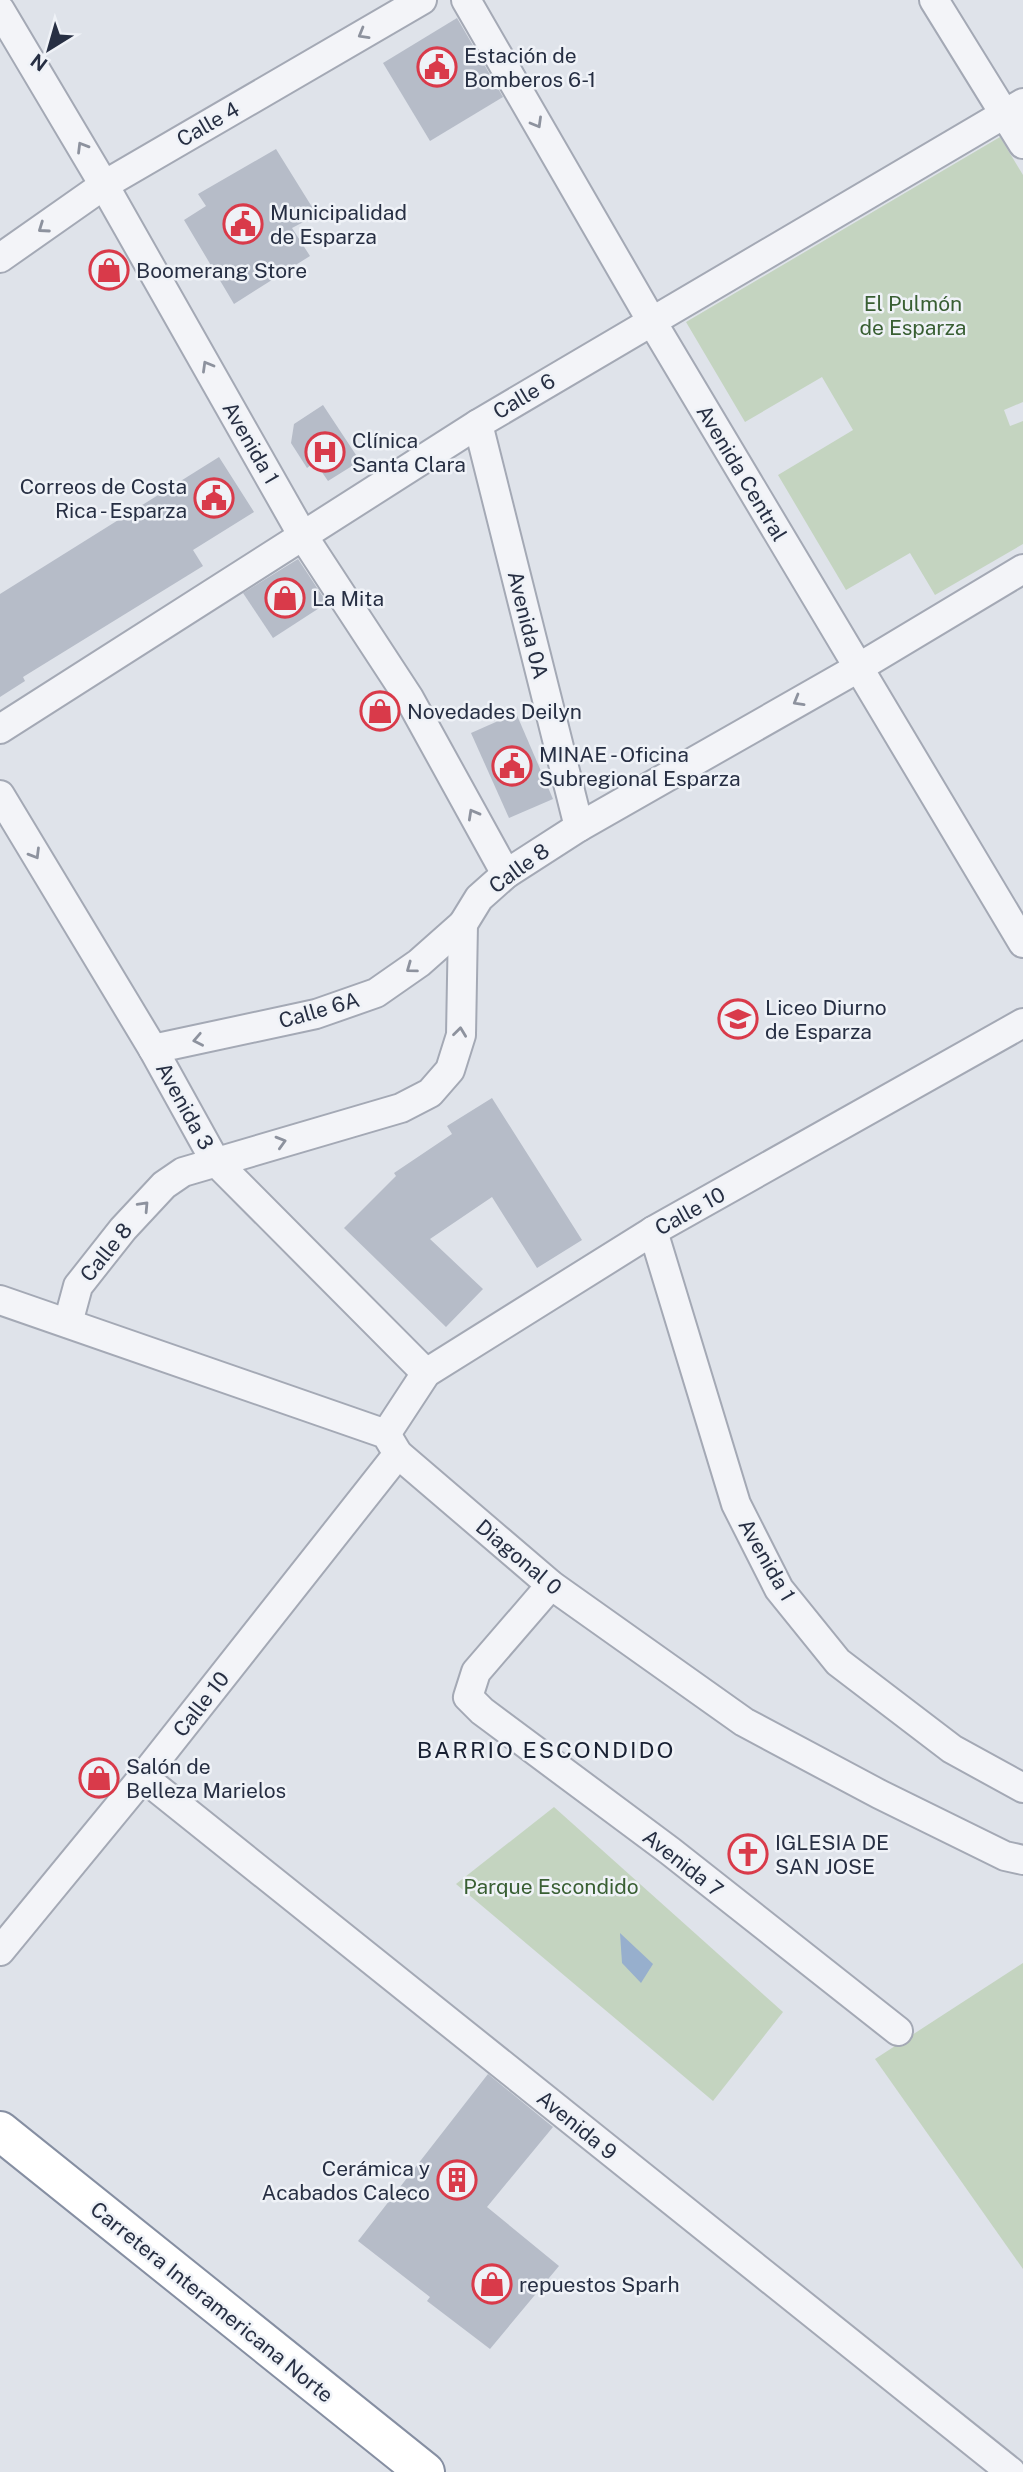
<svg xmlns="http://www.w3.org/2000/svg" width="1023" height="2472" font-family="'Public Sans',sans-serif">
	<style>
		.green { fill: #c4d4c0 }
		.water { fill: #97afcd }
		.building { fill: #b6bcc8 }
		.lines { fill: none; stroke-linecap: round; stroke-linejoin: round }
		.street-casing { stroke: #a4a9b5; stroke-width: 32 }
		.highway-casing { stroke: #868fa2; stroke-width: 42 }
		.street { stroke: #f3f4f8; stroke-width: 28 }
		.highway { stroke: #fff; stroke-width: 38 }
		.oneway { stroke: #8d929e }
		.labels { text-anchor: middle; dominant-baseline: central; stroke-width: 5; stroke-linejoin: round; paint-order: stroke }
		.poi-label { font-size: 21px; fill: #272f43; stroke: #eff2f7; text-anchor: start }
		.street-label { font-size: 21px; fill: #272f43; stroke: #eff2f7 }
		.park-label { font-size: 21px; fill: #395f33; stroke: #eff2f7 }
		.neighbourhood-label { font-size: 23px; letter-spacing: 2px; fill: #192133; stroke: #eff2f7 }
	</style>
	<rect width="100%" height="100%" fill="#dfe3ea"/>
	<g class="green">
		<path d="M1000 137 1023 175V402L1004 410 1010 426 1023 421V544L935 595 910 553 846 590 778 475 853 430 822 377 745 422 686 322Z"/>
		<path d="M554 1807 783 2012 713 2101 456 1884Z"/>
		<path d="M1023 1963V2269L875 2059Z"/>
	</g>
	<path class="water" d="M620 1933 653 1964 641 1983 622 1963Z"/>
	<g class="building">
		<path d="M457 18 503 97 430 141 383 63Z"/>
		<path d="M276 149 317 215 292 228 310 256 234 304 184 220 206 206 198 194Z"/>
		<path d="M323 405 360 461 328 481 315 462 307 468 291 443 294 424Z"/>
		<path d="M219 457 254 512 193 550 203 566 23 677 25 681 0 697V594Z"/>
		<path d="M298 559 327 603 273 638 243 593Z"/>
		<path d="M516 713 553 799 509 818 471 733Z"/>
		<path d="M492 1098 582 1240 537 1268 492 1197 430 1239 483 1289 446 1327 344 1228 396 1176 394 1173 452 1134 447 1126Z"/>
		<path d="M488 2074 553 2127 487 2207 559 2266 490 2349 427 2301 430 2297 358 2241Z"/>
	</g>
	<g class="lines">
		<g class="street-casing">
			<g id="street">
				<path d="M466 0 651 320 1023 943"/>
				<path d="M934 0 1023 144"/>
				<path d="M0 10 104 185 303 536 409 698 506 874"/>
				<path d="M0 258 104 185 422 0"/>
				<path d="M478 424 579 827"/>
				<path d="M0 729 478 424 1023 103"/>
				<path d="M0 795 153 1049 215 1161 426 1373"/>
				<path d="M153 1049 316 1014 376 993 419 963 463 924"/>
				<path d="M653 1231 736 1504 779 1589 838 1662 952 1749 1023 1788"/>
				<path d="M0 1300 386 1434 398 1454 551 1585 744 1722 879 1794 1005 1856 1023 1860"/>
				<path d="M68 1323 78 1286 123 1229 164 1185 183 1172 401 1108 430 1093 450 1070 461 1035 463 924 479 898 506 874 579 827 858 668 1023 569"/>
				<path d="M386 1434 426 1373 653 1231 1023 1023"/>
				<path d="M551 1585 476 1672 468 1697 482 1711 670 1851 898 2031"/>
				<path d="M143 1777 1011 2472"/>
				<path d="M0 1951 143 1777 398 1454"/>
			</g>
		</g>
		<g class="highway-casing">
			<path id="highway" d="M0 2131 425 2472"/>
		</g>
		<use href="#street" class="street"/>
		<use href="#highway" class="highway"/>
	</g>
	<defs><path id="oneway-chevron" d="M-2-3.5L2.5 0L-2 3.5" fill="none" stroke-width="1.6" stroke-linecap="round" stroke-linejoin="round" transform="scale(1.75)"/></defs>
	<g class="oneway">
		<use href="#oneway-chevron" transform="translate(363 34) rotate(150)"/>
		<use href="#oneway-chevron" transform="translate(537 123) rotate(60)"/>
		<use href="#oneway-chevron" transform="translate(82 147) rotate(-121)"/>
		<use href="#oneway-chevron" transform="translate(43 228) rotate(145)"/>
		<use href="#oneway-chevron" transform="translate(207 366) rotate(-120)"/>
		<use href="#oneway-chevron" transform="translate(798 701) rotate(150)"/>
		<use href="#oneway-chevron" transform="translate(473 814) rotate(-119)"/>
		<use href="#oneway-chevron" transform="translate(35 854) rotate(59)"/>
		<use href="#oneway-chevron" transform="translate(411 968) rotate(144)"/>
		<use href="#oneway-chevron" transform="translate(460 1032) rotate(-83)"/>
		<use href="#oneway-chevron" transform="translate(198 1040) rotate(169)"/>
		<use href="#oneway-chevron" transform="translate(281 1142) rotate(-16)"/>
		<use href="#oneway-chevron" transform="translate(144 1206) rotate(-47)"/>
	</g>
	<defs>
		<g id="civic-ring" transform="scale(2.0125)"><circle r="9.5" fill="#eff2f7" stroke="#d93a4a" stroke-width="1.5"/><path d="M-.6-6.5H3V-4.5H.6V-3L4-1V1h2V6H-6V1h2V-1L-.6-3ZM-1.2 2.5V6h2.4V2.5Z" fill="#d93a4a"/></g>
		<g id="shop-ring" transform="scale(2.0125)"><circle r="9.5" fill="#eff2f7" stroke="#d93a4a" stroke-width="1.5"/><path d="M-5-2.5h2.3a2.7 3.5 0 0 1 5.4 0H5L5.5 6h-11ZM-1.5-2.5h3a1.5 2.3 0 0 0-3 0Z" fill="#d93a4a"/></g>
		<g id="hospital-ring" transform="scale(2.0125)"><circle r="9.5" fill="#eff2f7" stroke="#d93a4a" stroke-width="1.5"/><path d="M-5-5h3v3.5h4V-5h3V5h-3V1.5h-4V5h-3Z" fill="#d93a4a"/></g>
		<g id="school-ring" transform="scale(2.0125)"><circle r="9.5" fill="#eff2f7" stroke="#d93a4a" stroke-width="1.5"/><path d="M0-5L7-2L0 1L-7-2ZM-4 1L0 2.5L4 1V4Q0 6-4 4Z" fill="#d93a4a"/></g>
		<g id="church-ring" transform="scale(2.0125)"><circle r="9.5" fill="#eff2f7" stroke="#d93a4a" stroke-width="1.5"/><path d="M-1.2-6h2.4v3.5h3.3v2.4h-3.3V6h-2.4V-.1h-3.3v-2.4h3.3Z" fill="#d93a4a"/></g>
		<g id="building-ring" transform="scale(2.0125)"><circle r="9.5" fill="#eff2f7" stroke="#d93a4a" stroke-width="1.5"/><path d="M-4-6H4V6H1V3H-1V6H-4ZM-2.5-4.3h1.7v1.8h-1.7ZM.8-4.3h1.7v1.8H.8ZM-2.5-1h1.7V.8h-1.7ZM.8-1h1.7V.8H.8Z" fill="#d93a4a"/></g>
	</defs>
	<g fill-rule="evenodd">
		<use href="#civic-ring" x="437" y="67"/>
		<use href="#civic-ring" x="243" y="224"/>
		<use href="#shop-ring" x="109" y="270"/>
		<use href="#hospital-ring" x="325" y="452"/>
		<use href="#civic-ring" x="214" y="498"/>
		<use href="#shop-ring" x="285" y="598"/>
		<use href="#shop-ring" x="380" y="711"/>
		<use href="#civic-ring" x="512" y="766"/>
		<use href="#school-ring" x="738" y="1019"/>
		<use href="#shop-ring" x="99" y="1778"/>
		<use href="#church-ring" x="748" y="1854"/>
		<use href="#building-ring" x="457" y="2180"/>
		<use href="#shop-ring" x="492" y="2284"/>
	</g>
	<g class="labels">
		<g class="poi-label">
			<text x="464" y="55">Estación de<tspan x="464" dy="24">Bomberos 6-1</tspan></text>
			<text x="270" y="212">Municipalidad<tspan x="270" dy="24">de Esparza</tspan></text>
			<text x="136" y="270">Boomerang Store</text>
			<text x="352" y="440">Clínica<tspan x="352" dy="24">Santa Clara</tspan></text>
			<text x="187" y="486" text-anchor="end">Correos de Costa<tspan x="187" dy="24">Rica - Esparza</tspan></text>
			<text x="312" y="598">La Mita</text>
			<text x="407" y="711">Novedades Deilyn</text>
			<text x="539" y="754">MINAE - Oficina<tspan x="539" dy="24">Subregional Esparza</tspan></text>
			<text x="765" y="1007">Liceo Diurno<tspan x="765" dy="24">de Esparza</tspan></text>
			<text x="126" y="1766">Salón de<tspan x="126" dy="24">Belleza Marielos</tspan></text>
			<text x="775" y="1842">IGLESIA DE<tspan x="775" dy="24">SAN JOSE</tspan></text>
			<text x="430" y="2168" text-anchor="end">Cerámica y<tspan x="430" dy="24">Acabados Caleco</tspan></text>
			<text x="519" y="2284">repuestos Sparh</text>
		</g>
		<g class="street-label">
			<text transform="translate(208 124) rotate(-30)">Calle 4</text>
			<text transform="translate(524 396) rotate(-31)">Calle 6</text>
			<text transform="translate(251 443) rotate(60)">Avenida 1</text>
			<text transform="translate(742 473) rotate(59)">Avenida Central</text>
			<text transform="translate(528 625) rotate(76)">Avenida 0A</text>
			<text transform="translate(519 868) rotate(-36)">Calle 8</text>
			<text transform="translate(319 1010) rotate(-16)">Calle 6A</text>
			<text transform="translate(185 1106) rotate(61)">Avenida 3</text>
			<text transform="translate(690 1211) rotate(-29)">Calle 10</text>
			<text transform="translate(106 1252) rotate(-51)">Calle 8</text>
			<text transform="translate(519 1557) rotate(40)">Diagonal 0</text>
			<text transform="translate(767 1560) rotate(60)">Avenida 1</text>
			<text transform="translate(201 1704) rotate(-52)">Calle 10</text>
			<text transform="translate(683 1863) rotate(38)">Avenida 7</text>
			<text transform="translate(577 2125) rotate(39)">Avenida 9</text>
			<text transform="translate(212 2302) rotate(39)">Carretera Interamericana Norte</text>
		</g>
		<g class="park-label">
			<text x="913" y="303">El Pulmón<tspan x="913" dy="24">de Esparza</tspan></text>
			<text x="551" y="1886">Parque Escondido</text>
		</g>
		<g class="neighbourhood-label">
			<text x="546" y="1749">BARRIO ESCONDIDO</text>
		</g>
	</g>
	<g transform="translate(49 49) rotate(217)" stroke="#eff2f7" stroke-width="5" paint-order="stroke">
	<path d="M0-5L12 26L0 18L-12 26Z" fill="#272f43"/>
	<text y="-10" font-size="19" font-weight="bold" text-anchor="middle" fill="#272f43">N</text>
	</g>
</svg>
